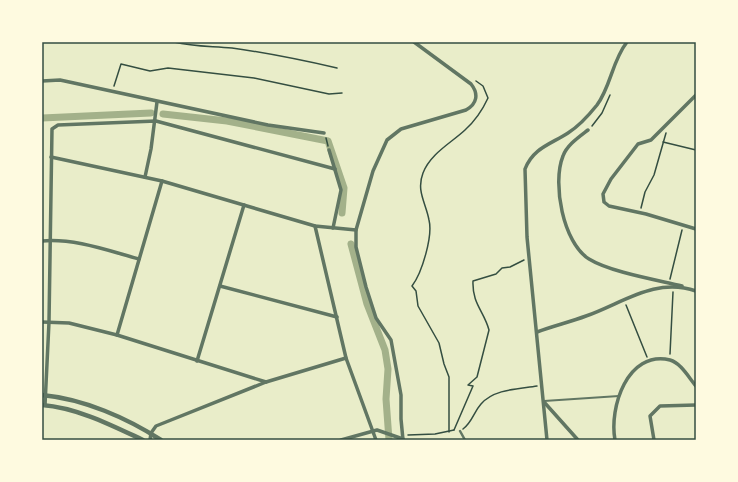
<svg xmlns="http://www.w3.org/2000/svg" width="738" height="482" font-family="'Titillium Web',sans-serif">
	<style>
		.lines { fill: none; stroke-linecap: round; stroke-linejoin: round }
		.canal { stroke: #a3b18a; stroke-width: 7 }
		.path { stroke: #344e41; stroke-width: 1.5 }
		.service { stroke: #617663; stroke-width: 2 }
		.pedestrian { stroke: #617663; stroke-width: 2.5 }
		.minor { stroke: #617663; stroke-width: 3.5 }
		.tertiary { stroke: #617663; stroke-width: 4.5 }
		.neatline { fill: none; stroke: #344e41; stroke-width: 1.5 }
	</style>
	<rect width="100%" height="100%" fill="#e9edc9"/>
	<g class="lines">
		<g class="canal">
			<path d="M163 114 227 121 328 141 344 188 342 213"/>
			<path d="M42 118 151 113"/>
			<path d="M351 244 367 304 385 350 388 369 386 399 389 440"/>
		</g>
		<g class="path">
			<path d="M174 42C194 47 212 46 232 48 268 53 302 60 337 68"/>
			<path d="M114 86 121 64 150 71 168 68 254 78 329 94 342 93"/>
			<path d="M592 126 602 113 610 95"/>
			<path d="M326 138 328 146"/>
			<path d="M663 142 696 150"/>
			<path d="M641 208 645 192 654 175 666 133"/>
			<path d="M670 279 682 230"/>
			<path d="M626 305 647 357"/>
			<path d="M670 354 673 292"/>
			<path d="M463 429C473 421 473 413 481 404 494 389 518 389 537 386"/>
			<path d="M454 430 473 386 468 385 477 377 489 330C484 311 472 304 473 281L496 274 502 268 510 267 524 260"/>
			<path d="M449 432V377L444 364 439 343 418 306 416 291 412 286C422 273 433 236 429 220 426 203 416 191 423 173 430 154 451 143 465 130 475 121 482 111 488 98L483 86 476 81"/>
			<path d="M408 435 435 434 454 430"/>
		</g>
		<path class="service" d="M544 401 619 396"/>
		<path class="pedestrian" d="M460 431 465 440"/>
		<g class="minor">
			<path d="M42 81 60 80 268 125 324 133"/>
			<path d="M696 95 651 140 638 144 611 179 603 194 604 202 609 206 646 214 696 229"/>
			<path d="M588 130C579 137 567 145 563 156 552 183 563 243 589 259 610 272 657 280 682 286"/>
			<path d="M329 150 341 190 333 228"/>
			<path d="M51 157 162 181 315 226 356 230"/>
			<path d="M145 177 151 149 157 102"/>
			<path d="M315 226 346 358 376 440"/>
			<path d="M42 241C74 238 109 251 139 259"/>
			<path d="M220 286 337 317"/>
			<path d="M42 322 69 323 117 335 266 382"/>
			<path d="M537 332C553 326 570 322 586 316 623 303 655 277 696 291"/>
			<path d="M117 335 162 181"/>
			<path d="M197 361 244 205"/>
			<path d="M544 402 578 440"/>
			<path d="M45 405 49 322 52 129 58 125 156 121 335 169"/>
			<path d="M150 440 151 433 156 426 266 382 346 358"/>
			<path d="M341 440 377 430 403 439"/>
			<path d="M403 440 401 419V395L391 340 376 318 366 287 356 247V230L373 171 387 140 401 129 466 110C477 104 479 94 471 84L414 42"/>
			<path d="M547 440 527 237 525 169C533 148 551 144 568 133 579 126 589 115 597 105 611 86 612 61 627 42"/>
			<path d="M615 440C609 408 627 350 670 360 681 363 689 378 696 386"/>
			<path d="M654 440 650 416 660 406 696 405"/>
		</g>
		<g class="tertiary">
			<path d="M42 395C84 399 127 418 161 440"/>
			<path d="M42 405C78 408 111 425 143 440"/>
		</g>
	</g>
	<rect width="738" height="482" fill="none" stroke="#fefae0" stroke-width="86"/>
	<rect x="43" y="43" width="652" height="396" class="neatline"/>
</svg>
